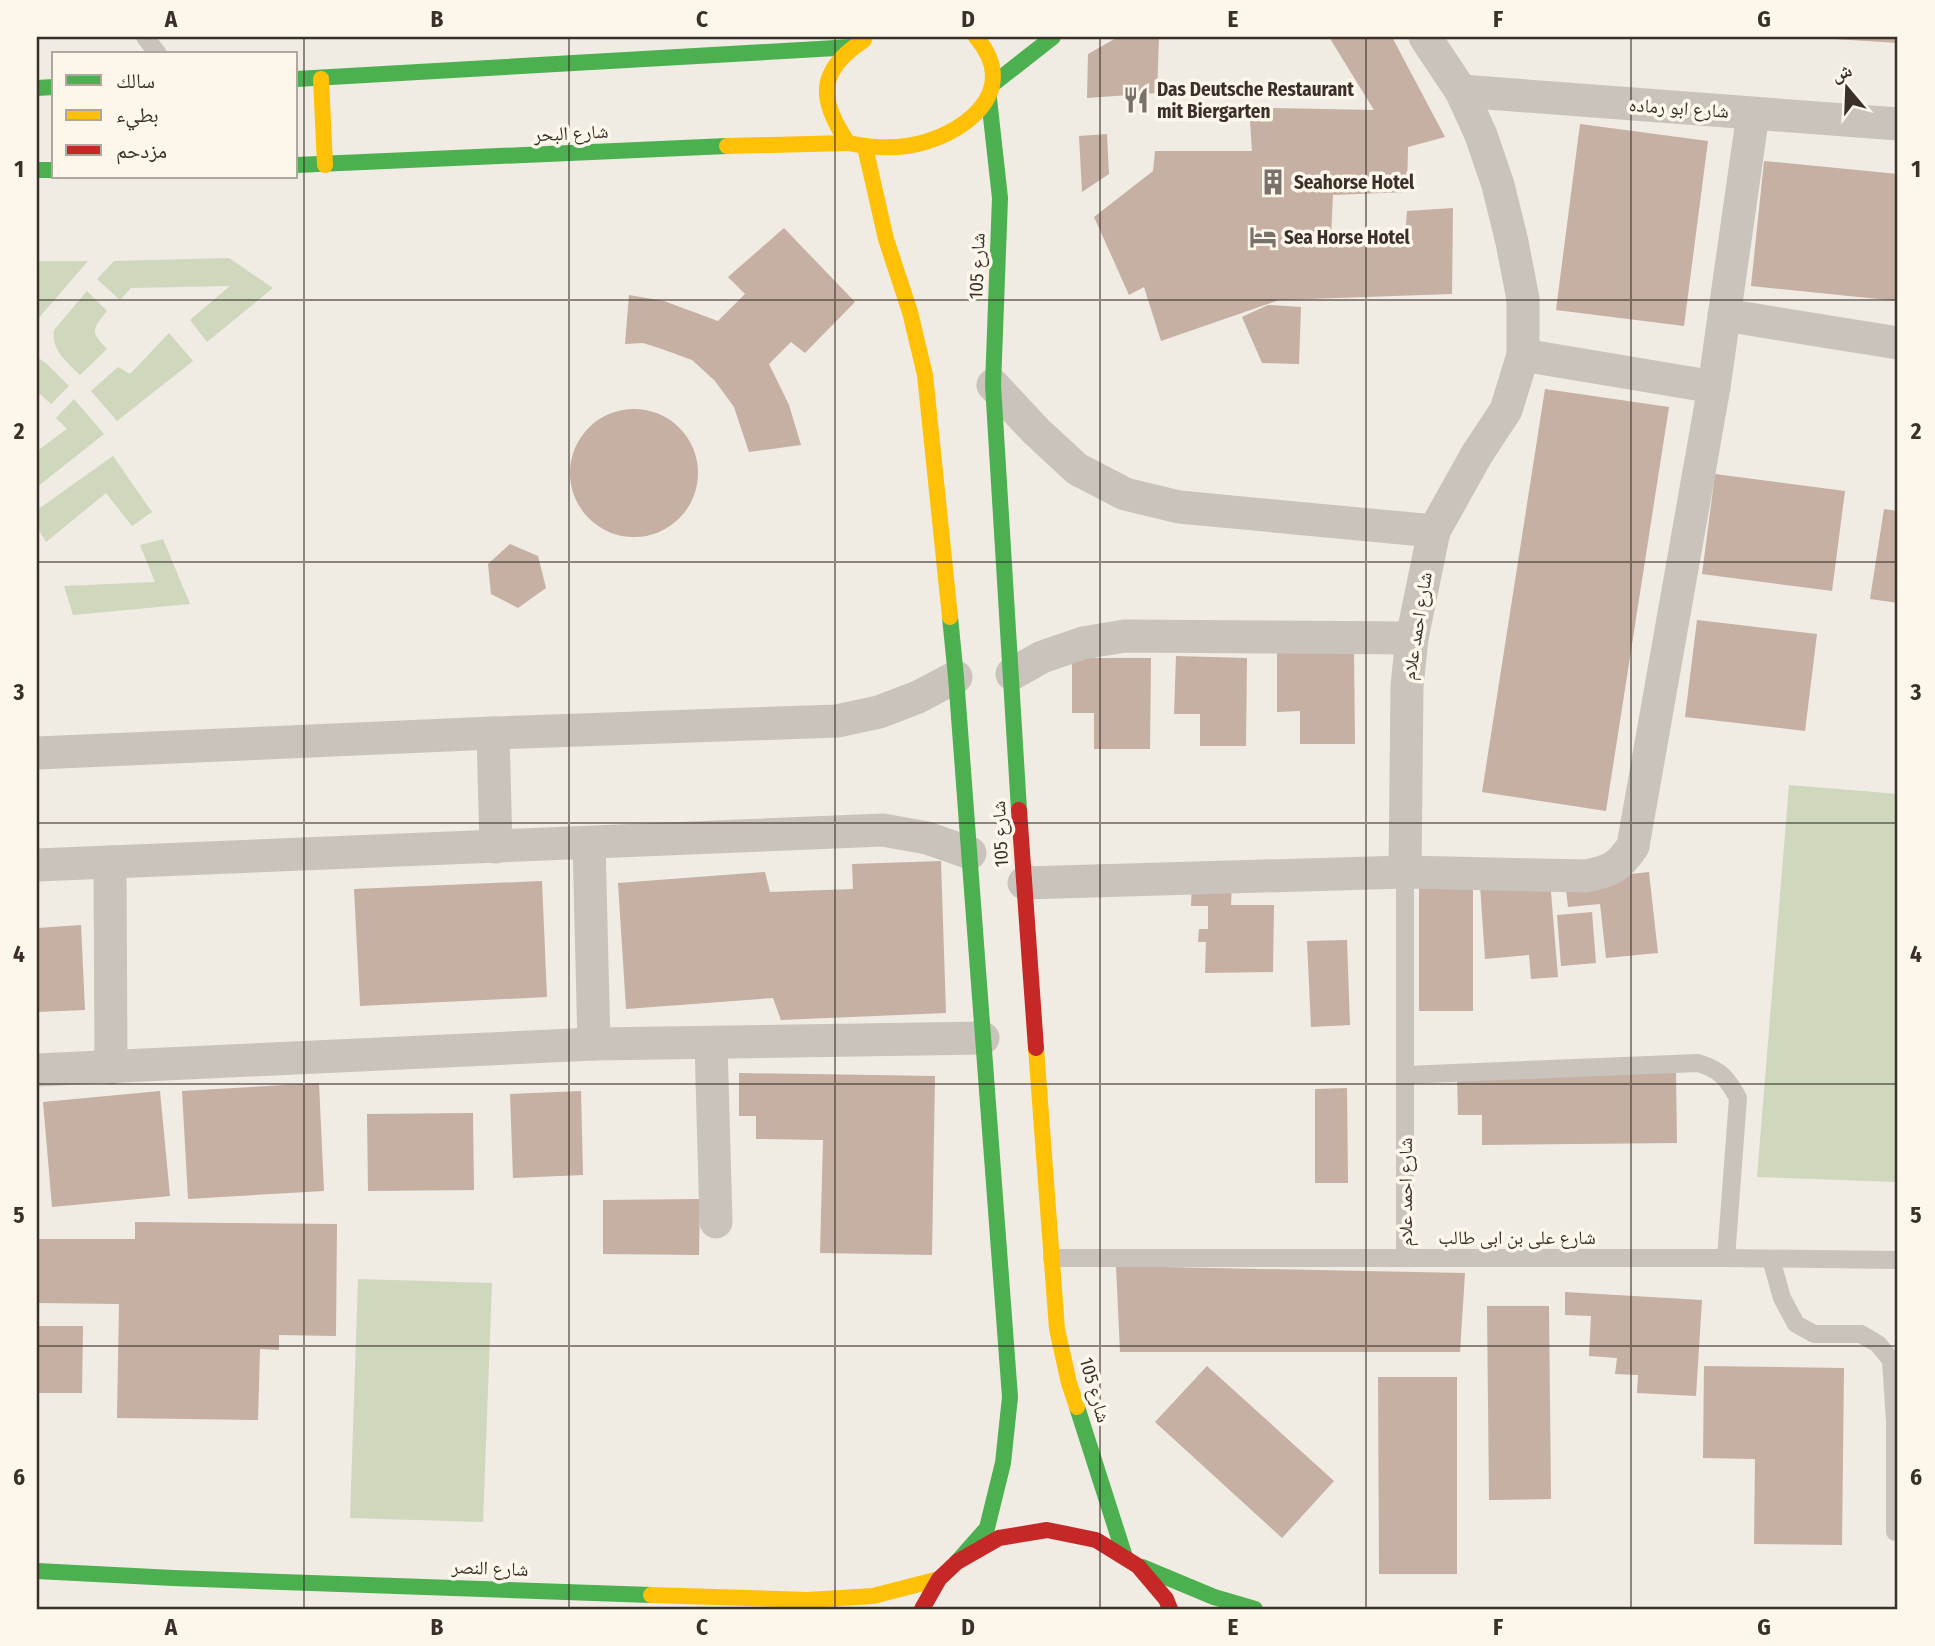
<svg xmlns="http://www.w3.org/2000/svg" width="1935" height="1646" font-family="'Fira Sans Condensed','Noto Naskh Arabic',sans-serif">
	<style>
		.green { fill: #cfd7bc }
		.building { fill: #c5b0a3 }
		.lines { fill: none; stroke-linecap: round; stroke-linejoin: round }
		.lane { stroke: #c9c3bb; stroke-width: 18 }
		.street { stroke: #c9c3bb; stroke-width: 33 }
		.fast { stroke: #4caf50; stroke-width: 16 }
		.slow { stroke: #ffc107; stroke-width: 16 }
		.jam { stroke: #c62828; stroke-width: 16 }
		.grid { fill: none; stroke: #3b3029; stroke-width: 2; stroke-opacity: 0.55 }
		.labels { text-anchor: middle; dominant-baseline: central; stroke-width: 7; stroke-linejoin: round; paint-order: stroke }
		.poi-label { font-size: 19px; font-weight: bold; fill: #3b3029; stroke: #fcf6eb; text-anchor: start }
		.street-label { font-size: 19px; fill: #3b3029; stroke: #fcf6eb }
		.neatline { fill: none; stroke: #3b3029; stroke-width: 2.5 }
		.grid-label { font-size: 23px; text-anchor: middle; font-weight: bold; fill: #3b3029 }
	</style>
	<rect width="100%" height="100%" fill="#f0ebe3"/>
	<g class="green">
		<path d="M229 258 273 288 207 342 190 320 230 286 131 288 120 300 97 279 114 261Z"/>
		<path d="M37 261H88L37 320Z"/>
		<path d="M87 291 107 311C92 330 90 331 107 349L80 375C67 362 51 350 54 330Z"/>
		<path d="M169 333 193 361 117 421 91 391 118 367 130 374Z"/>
		<path d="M37 357 47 364 69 386 51 404 40 394 37 398Z"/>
		<path d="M74 399 104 434 37 487V451L67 429 56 418Z"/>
		<path d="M113 456 152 512 132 526 106 493 46 542 37 527V510Z"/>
		<path d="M163 539 190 604 73 615 64 586 155 582 140 545Z"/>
		<path d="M1789 785 1898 794V1182L1757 1177Z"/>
		<path d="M358 1279 492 1283 483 1522 350 1518Z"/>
	</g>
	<g class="building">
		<path d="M1118 37H1159L1157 93 1087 98 1088 54Z"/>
		<path d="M1329 37H1392L1445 137 1408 147 1407 192 1333 195 1331 237H1405L1407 211 1453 208 1452 294 1279 300 1161 341 1144 287 1129 295 1094 217 1153 171 1155 151H1252L1250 121 1274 108 1374 110Z"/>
		<path d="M1833 37H1898V43L1833 39Z"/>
		<path d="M1580 124 1708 141 1684 326 1556 310Z"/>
		<path d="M1107 134 1109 174 1082 192 1079 136Z"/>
		<path d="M1764 161 1898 174V301L1751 286Z"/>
		<path d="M784 228 855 302 805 353 791 342 769 364 789 405 801 445 749 452 734 407 715 381 703 370 692 360 659 348 643 343 625 344 629 295 664 301 718 321 745 294 728 277Z"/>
		<path d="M1268 305 1301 307 1299 364 1262 363 1242 317Z"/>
		<path d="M1545 389 1669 407 1606 811 1482 792Z"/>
		<circle cx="634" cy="473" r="64"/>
		<path d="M1715 474 1845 491 1832 591 1702 574Z"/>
		<path d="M1884 509 1898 511V603L1870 599Z"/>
		<path d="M510 544 538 556 546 588 518 608 491 594 488 564Z"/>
		<path d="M1697 620 1817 634 1805 731 1685 717Z"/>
		<path d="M1354 649 1355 744H1300V711L1277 712V650Z"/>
		<path d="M1176 656 1247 658 1246 746H1200V714H1174Z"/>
		<path d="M1072 658H1151L1150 749H1094V713H1072Z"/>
		<path d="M941 861 946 1013 781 1020 773 998 626 1009 618 883 765 872 770 892 853 889 852 864Z"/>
		<path d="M1649 872 1658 953 1606 958 1600 904 1568 907 1565 881Z"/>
		<path d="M1550 880 1558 977 1531 979 1529 955 1485 959 1480 885Z"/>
		<path d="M542 881 547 997 360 1006 354 889Z"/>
		<path d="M1192 882H1232L1231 905H1274L1273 972 1205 973 1206 942H1198L1199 929H1208V906H1191Z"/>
		<rect x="1419" y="885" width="54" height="126"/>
		<path d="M1592 912 1596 963 1561 966 1557 915Z"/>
		<path d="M81 925 85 1010 37 1012V928Z"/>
		<path d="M1347 940 1350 1025 1311 1027 1307 941Z"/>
		<path d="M1676 1072 1677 1143 1482 1145V1115H1458L1457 1074Z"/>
		<path d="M739 1073 935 1076 932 1255 820 1253 823 1140 756 1139V1116H739Z"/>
		<path d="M319 1083 324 1191 188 1199 182 1091Z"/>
		<path d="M1347 1088 1348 1183H1315V1089Z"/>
		<path d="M160 1091 170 1196 52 1207 43 1102Z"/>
		<path d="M581 1091 583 1175 513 1178 510 1094Z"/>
		<path d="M473 1113 474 1190 368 1191 367 1114Z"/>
		<path d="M700 1199 699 1255 603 1254V1200Z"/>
		<path d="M135 1222 337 1224 336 1336 279 1335V1350L260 1349 258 1420 117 1418 119 1304 37 1303V1239H135Z"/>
		<path d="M1116 1266 1465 1273 1460 1352H1120Z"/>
		<path d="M1565 1292 1702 1300 1696 1396 1637 1393 1638 1375 1615 1374 1617 1358 1589 1356 1591 1316 1565 1315Z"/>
		<path d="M1487 1306H1549L1551 1499 1489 1500Z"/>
		<path d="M37 1326H83L82 1393H37Z"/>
		<path d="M1207 1366 1334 1481 1282 1538 1155 1422Z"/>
		<path d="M1704 1366 1844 1368 1842 1545 1754 1544 1755 1459 1703 1458Z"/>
		<path d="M1378 1377H1457V1574H1379Z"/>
	</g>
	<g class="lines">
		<g class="lane">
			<path d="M145 37 158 54"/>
			<path d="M1405 872V1258"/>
			<path d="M1405 1075 1698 1063C1721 1070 1727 1078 1738 1098L1726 1258"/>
			<path d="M1052 1258H1726L1898 1260"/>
			<path d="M1771 1259 1782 1298 1796 1324 1814 1334H1861L1878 1344 1891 1360 1895 1422V1532"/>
		</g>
		<g class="street">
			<path d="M1461 91 1898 124"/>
			<path d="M1724 315 1898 343"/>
			<path d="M1523 355 1714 387"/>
			<path d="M993 385 1036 431 1077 469 1125 494 1179 507 1434 531"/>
			<path d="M1012 674 1042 657 1083 643 1125 636 1412 638"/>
			<path d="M493 733 496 847"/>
			<path d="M37 753 493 733 837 721 879 712 918 697 956 677"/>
			<path d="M589 843 594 1044"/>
			<path d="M110 862 111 1068"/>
			<path d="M37 865 883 830 927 838 970 853"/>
			<path d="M1405 872 1407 686 1412 638 1434 531 1477 454 1506 410 1523 355V299L1512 242 1498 185 1481 135 1461 91 1425 37"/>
			<path d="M1024 883 1405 872 1586 876C1611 871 1619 867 1633 846L1714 387 1753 114"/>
			<path d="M711 1043 716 1222"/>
			<path d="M37 1070 594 1044 983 1038"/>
		</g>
		<g class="fast">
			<path d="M296 79 853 47"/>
			<path d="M993 84 1053 37"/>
			<path d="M37 88 54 87"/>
			<path d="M989 99 1000 198 993 385 1019 810"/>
			<path d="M296 165 727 146"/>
			<path d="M37 170H54"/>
			<path d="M950 617 956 677 1010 1397 1003 1463 987 1528 957 1562"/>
			<path d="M1077 1407 1125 1557"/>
			<path d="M1142 1567 1214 1597 1255 1609"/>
			<path d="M37 1571 173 1578 651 1595"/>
		</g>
		<g class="slow">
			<path d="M864 40C817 71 818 99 848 143 868 147 887 149 907 146 960 138 1024 93 976 37"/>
			<path d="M321 79 325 165"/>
			<path d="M727 146 848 143"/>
			<path d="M865 147 886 239 910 312 925 375 950 617"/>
			<path d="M1036 1048 1057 1329 1069 1383 1077 1407"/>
			<path d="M651 1595 808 1600 873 1596 939 1579"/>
		</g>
		<g class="jam">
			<path d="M1019 810 1036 1048"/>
			<path d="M922 1609 939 1579 957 1562 999 1538 1047 1530 1096 1540 1138 1566 1166 1599 1170 1609"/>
		</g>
	</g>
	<path class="grid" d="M304 37V1609M569 37V1609M835 37V1609M1100 37V1609M1366 37V1609M1631 37V1609M37 300H1898M37 562H1898M37 823H1898M37 1084H1898M37 1346H1898"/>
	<defs>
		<g id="restaurant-bare" transform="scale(2.1)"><path d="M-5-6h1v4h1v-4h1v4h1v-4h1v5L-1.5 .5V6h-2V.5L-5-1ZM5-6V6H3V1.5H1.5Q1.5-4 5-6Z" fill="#7a716a" stroke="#fcf6eb" stroke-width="2.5" paint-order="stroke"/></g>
		<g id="building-bare" transform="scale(2.1)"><path d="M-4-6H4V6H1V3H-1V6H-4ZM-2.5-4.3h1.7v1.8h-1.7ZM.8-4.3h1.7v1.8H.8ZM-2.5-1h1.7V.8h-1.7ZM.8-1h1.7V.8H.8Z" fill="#7a716a" stroke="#fcf6eb" stroke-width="2.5" paint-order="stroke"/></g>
		<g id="hotel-bare" transform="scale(2.1)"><path d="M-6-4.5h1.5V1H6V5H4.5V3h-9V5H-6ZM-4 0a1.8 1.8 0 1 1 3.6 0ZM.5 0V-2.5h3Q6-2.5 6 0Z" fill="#7a716a" stroke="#fcf6eb" stroke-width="2.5" paint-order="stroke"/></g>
	</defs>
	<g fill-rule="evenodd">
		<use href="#restaurant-bare" x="1136" y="100"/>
		<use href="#building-bare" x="1273" y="182"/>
		<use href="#hotel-bare" x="1263" y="237"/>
	</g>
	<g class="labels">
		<g class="poi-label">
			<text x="1157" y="89">Das Deutsche Restaurant<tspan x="1157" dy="22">mit Biergarten</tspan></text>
			<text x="1294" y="182">Seahorse Hotel</text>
			<text x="1284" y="237">Sea Horse Hotel</text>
		</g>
		<g class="street-label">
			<text transform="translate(1679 108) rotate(4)">شارع ابو رماده</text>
			<text transform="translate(571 133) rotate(-3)">شارع البحر</text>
			<text transform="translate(977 266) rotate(-88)">شارع 105</text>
			<text transform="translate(1417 626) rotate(-81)">شارع احمد علام</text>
			<text transform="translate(1000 834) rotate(-93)">شارع 105</text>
			<text transform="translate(1405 1192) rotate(-90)">شارع احمد علام</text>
			<text x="1517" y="1237">شارع على بن ابى طالب</text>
			<text transform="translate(1095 1390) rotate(74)">شارع 105</text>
			<text transform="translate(490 1568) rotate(2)">شارع النصر</text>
		</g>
	</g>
	<rect width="1935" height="1646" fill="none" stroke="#fcf6eb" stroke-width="77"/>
	<rect x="52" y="52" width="245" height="126" fill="#fcf6eb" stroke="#afa79d" stroke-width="2"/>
	<rect x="66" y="75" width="35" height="10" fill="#4caf50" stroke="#afa79d" stroke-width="2"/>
	<text x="116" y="88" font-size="21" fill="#3b3029">سالك</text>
	<rect x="66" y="110" width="35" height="10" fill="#ffc107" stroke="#afa79d" stroke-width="2"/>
	<text x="116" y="122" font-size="21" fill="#3b3029">بطيء</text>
	<rect x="66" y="145" width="35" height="10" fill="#c62828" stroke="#afa79d" stroke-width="2"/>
	<text x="116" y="158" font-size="21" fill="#3b3029">مزدحم</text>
	<g transform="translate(1847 88) rotate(341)" stroke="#fcf6eb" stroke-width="5" paint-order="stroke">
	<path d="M0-5L12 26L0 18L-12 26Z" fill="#3b3029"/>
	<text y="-10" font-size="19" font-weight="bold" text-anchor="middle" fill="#3b3029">ش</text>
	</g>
	<rect x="38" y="38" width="1858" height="1570" class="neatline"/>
	<g class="grid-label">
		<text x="171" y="27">A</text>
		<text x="437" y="27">B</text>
		<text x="702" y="27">C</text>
		<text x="968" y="27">D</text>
		<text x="1233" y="27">E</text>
		<text x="1498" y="27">F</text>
		<text x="1764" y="27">G</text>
		<text x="19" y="177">1</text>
		<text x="1916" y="177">1</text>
		<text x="19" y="439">2</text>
		<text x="1916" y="439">2</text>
		<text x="19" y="700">3</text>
		<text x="1916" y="700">3</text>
		<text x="19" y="962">4</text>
		<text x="1916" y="962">4</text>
		<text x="19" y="1223">5</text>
		<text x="1916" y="1223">5</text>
		<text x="19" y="1485">6</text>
		<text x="1916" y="1485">6</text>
		<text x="171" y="1635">A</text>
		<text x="437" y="1635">B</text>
		<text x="702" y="1635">C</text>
		<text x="968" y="1635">D</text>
		<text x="1233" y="1635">E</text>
		<text x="1498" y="1635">F</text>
		<text x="1764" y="1635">G</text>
	</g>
</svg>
